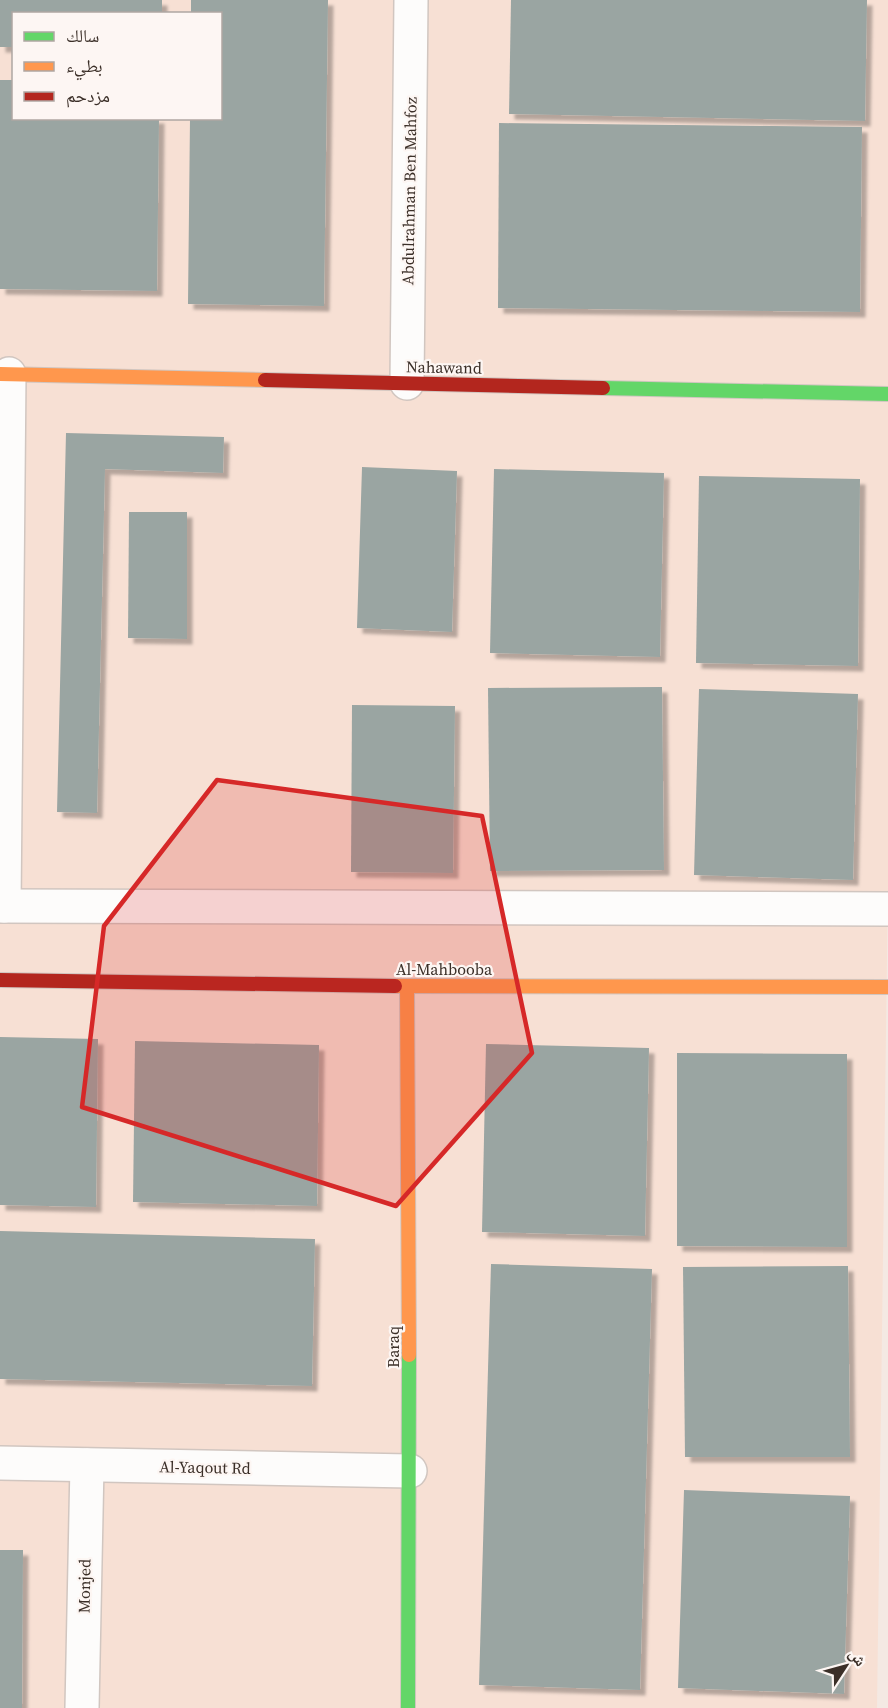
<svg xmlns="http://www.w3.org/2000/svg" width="888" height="1708" font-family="'Source Serif 4','Noto Naskh Arabic',serif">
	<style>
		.built { fill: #f7e0d4; fill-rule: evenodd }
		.building { fill: #9aa5a2; filter: url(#shadow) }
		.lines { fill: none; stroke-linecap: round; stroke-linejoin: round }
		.street-casing { stroke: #d1c6c0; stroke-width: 36 }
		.fast-casing { stroke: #d1c6c0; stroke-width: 16 }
		.slow-casing { stroke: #d1c6c0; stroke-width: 16 }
		.jam-casing { stroke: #d1c6c0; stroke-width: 16 }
		.street { stroke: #fdfcfb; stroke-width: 33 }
		.fast { stroke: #63d668; stroke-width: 14 }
		.slow { stroke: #ff974d; stroke-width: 14 }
		.jam { stroke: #b3261e; stroke-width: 14 }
		.marked { fill: #d62828; fill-opacity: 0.2; stroke: #d62828; stroke-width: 4.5; stroke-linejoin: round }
		.labels { text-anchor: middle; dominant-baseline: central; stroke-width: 4.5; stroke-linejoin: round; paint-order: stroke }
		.street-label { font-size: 16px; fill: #3b2f28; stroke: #fdf6f3 }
	</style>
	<defs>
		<filter id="shadow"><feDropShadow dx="5.5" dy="5.5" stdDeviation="1.5" flood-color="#0004"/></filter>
	</defs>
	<rect width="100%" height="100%" fill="#f4e9e3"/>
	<path class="built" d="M0 0H888V882L877 1708H0ZM14 14H220V118H14Z"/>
	<g class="building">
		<path d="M0 0H162V14H14V47H0Z"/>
		<path d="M191 0H328L324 306 188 304 190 118H220V14H191Z"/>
		<path d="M511 0H867L865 121 509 114Z"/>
		<path d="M0 80H14V118H159L157 291 0 289Z"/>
		<path d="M499 123 862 127 860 312 498 308Z"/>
		<path d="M66 433 224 437 223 473 105 469 97 813 57 812Z"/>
		<path d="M362 467 457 471 452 632 357 628Z"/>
		<path d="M494 469 664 473 660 657 490 653Z"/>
		<path d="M699 476 860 479 858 666 696 663Z"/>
		<path d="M129 512H187V639L128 638Z"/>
		<path d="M662 687 664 870 490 871 488 688Z"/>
		<path d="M699 689 858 694 853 880 694 875Z"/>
		<path d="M352 705 455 706 453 873 351 872Z"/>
		<path d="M0 1037 98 1039 96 1207 0 1205Z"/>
		<path d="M135 1041 319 1045 317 1206 133 1202Z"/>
		<path d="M486 1044 649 1048 645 1236 482 1232Z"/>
		<path d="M677 1053 847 1054V1247L677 1246Z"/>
		<path d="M0 1231 315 1239 312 1386 0 1379Z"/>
		<path d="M491 1264 652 1269 640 1690 479 1685Z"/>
		<path d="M848 1266 850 1457H685L683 1267Z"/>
		<path d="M684 1490 850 1496 844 1694 678 1688Z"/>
		<path d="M0 1550H23L22 1708H0Z"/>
	</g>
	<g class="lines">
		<g class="street-casing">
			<g id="street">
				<path d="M407 383 411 0"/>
				<path d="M0 906 888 909"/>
				<path d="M4 906 9 374"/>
				<path d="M0 1463 410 1471"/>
				<path d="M82 1708 87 1465"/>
			</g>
		</g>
		<g class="fast-casing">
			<g id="fast">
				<path d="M603 388 888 394"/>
				<path d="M408 1708 409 1355"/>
			</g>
		</g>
		<g class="slow-casing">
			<g id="slow">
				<path d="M0 374 265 380"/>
				<path d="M395 986 888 987"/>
				<path d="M407 986 409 1355"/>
			</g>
		</g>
		<g class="jam-casing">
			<g id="jam">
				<path d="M265 380 603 388"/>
				<path d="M0 980 395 986"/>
			</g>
		</g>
		<use href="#street" class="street"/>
		<use href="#fast" class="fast"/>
		<use href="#slow" class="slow"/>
		<use href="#jam" class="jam"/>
	</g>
	<path class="marked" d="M217 780 482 816 532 1053 396 1206 82 1107 104 926Z"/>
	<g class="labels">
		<g class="street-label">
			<text transform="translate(409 191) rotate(-89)">Abdulrahman Ben Mahfoz</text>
			<text transform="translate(444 367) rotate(1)">Nahawand</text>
			<text x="444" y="969">Al-Mahbooba</text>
			<text transform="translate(393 1347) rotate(-90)">Baraq</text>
			<text transform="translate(205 1467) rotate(1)">Al-Yaqout Rd</text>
			<text transform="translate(84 1586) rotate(-89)">Monjed</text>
		</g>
	</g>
	<rect x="12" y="12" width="210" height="108" fill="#fdf6f3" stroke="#afa6a2" stroke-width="1.5"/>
	<rect x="24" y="32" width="30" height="9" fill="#63d668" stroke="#afa6a2" stroke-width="1.5"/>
	<text x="66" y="42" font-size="18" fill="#3b2f28">سالك</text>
	<rect x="24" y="62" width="30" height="9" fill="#ff974d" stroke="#afa6a2" stroke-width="1.5"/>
	<text x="66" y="72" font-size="18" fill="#3b2f28">بطيء</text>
	<rect x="24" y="92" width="30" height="9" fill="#b3261e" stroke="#afa6a2" stroke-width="1.5"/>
	<text x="66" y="102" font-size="18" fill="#3b2f28">مزدحم</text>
	<g transform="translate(846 1666) rotate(54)" stroke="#fdf6f3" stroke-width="4.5" paint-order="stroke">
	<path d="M0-4.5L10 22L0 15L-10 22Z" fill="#3b2f28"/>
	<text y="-9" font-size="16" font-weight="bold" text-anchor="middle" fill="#3b2f28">ش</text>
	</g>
</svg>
